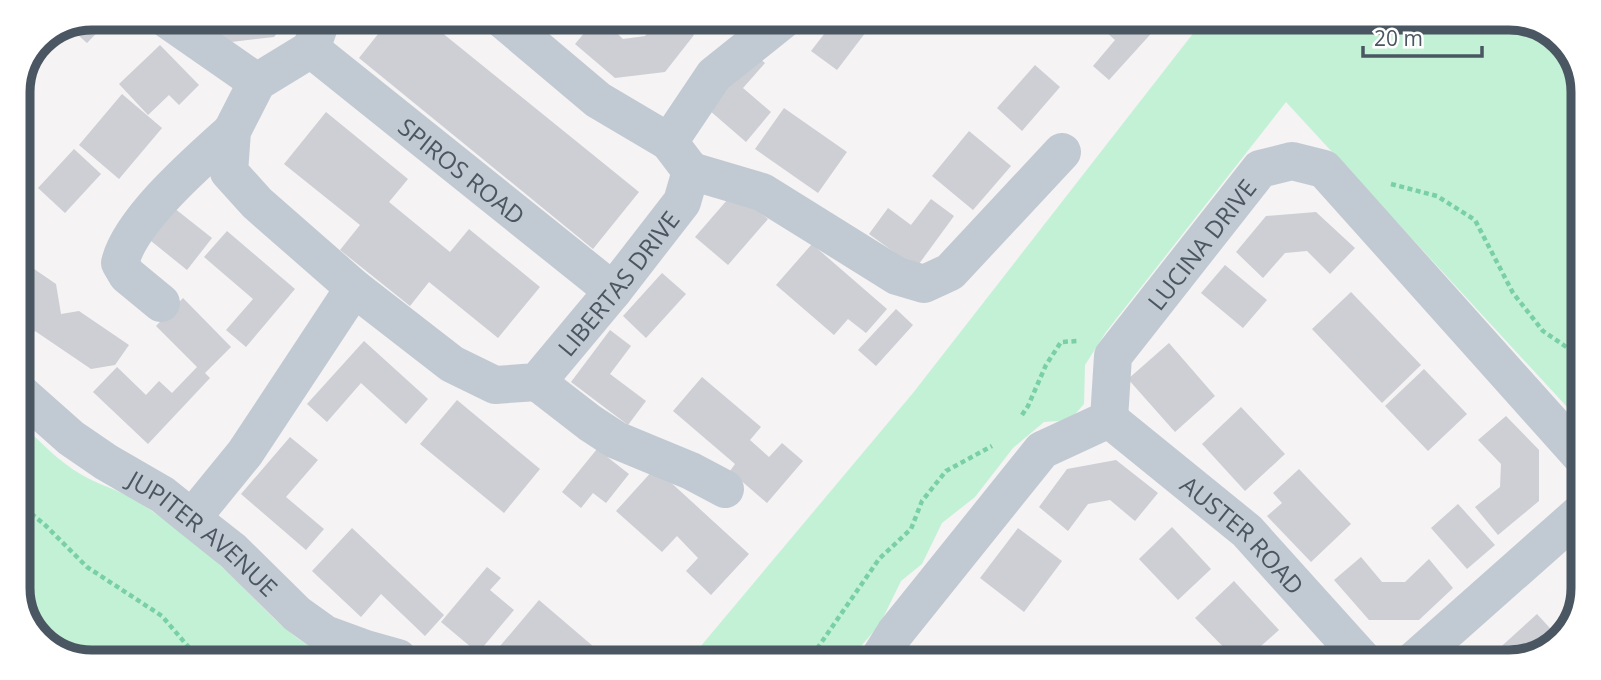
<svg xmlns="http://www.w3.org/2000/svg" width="1601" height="680" font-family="'Open Sans',sans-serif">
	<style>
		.green { fill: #c3f1d5 }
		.building { fill: #cdcfd5 }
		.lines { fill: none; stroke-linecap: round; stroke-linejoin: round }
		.path { stroke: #7ad0a6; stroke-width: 4.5; stroke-dasharray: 5 3.5; stroke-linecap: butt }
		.minor { stroke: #c1cad2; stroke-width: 38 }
		.labels { text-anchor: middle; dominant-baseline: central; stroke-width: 7; stroke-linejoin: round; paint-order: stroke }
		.street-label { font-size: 24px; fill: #4a5661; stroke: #fff }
		.rim { fill: none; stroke: #4a5661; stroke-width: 9 }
	</style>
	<rect width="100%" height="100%" fill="#f5f3f3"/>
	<g class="green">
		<path d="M1202 22 1532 23 1577 70 1583 87 1580 421 1286 102 1106 332 1085 365 1084 404 1070 420 1044 422 1013 448 975 497 942 523 922 564 901 581 880 624 849 660 690 659 913 393Z"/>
		<path d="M18 420C37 439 59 462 82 475 99 485 119 490 135 500 165 519 194 541 220 565 258 598 285 641 335 658L64 657 33 633 18 593Z"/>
	</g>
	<g class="building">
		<path d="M92 18H111L87 43 69 27Z"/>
		<path d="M196 18H289L274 37 223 43Z"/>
		<path d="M390 19H425L639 192 593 249 359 58Z"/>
		<path d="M596 19H602L623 39 645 36 658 20H677L694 35 665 72 615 78 575 44Z"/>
		<path d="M835 20H867L872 24 837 70 811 51Z"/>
		<path d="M1094 21 1150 22 1157 27 1109 80 1093 66 1115 40Z"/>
		<path d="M742 43 765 63 743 88 771 112 746 142 694 97Z"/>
		<path d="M160 45 199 85 179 105 169 95 148 115 119 84Z"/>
		<path d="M1035 65 1060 87 1022 131 997 108Z"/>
		<path d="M122 94 162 128 119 179 79 145Z"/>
		<path d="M784 108 847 152 818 193 755 149Z"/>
		<path d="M326 112 408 179 389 202 450 252 469 229 540 287 498 338 429 282 410 306 340 250 360 225 284 164Z"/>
		<path d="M969 131 1011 166 973 210 932 176Z"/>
		<path d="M74 149 101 174 65 213 38 188Z"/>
		<path d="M735 191 768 219 728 265 695 237Z"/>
		<path d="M155 193 212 238 187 270 130 224Z"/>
		<path d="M931 199 954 216 916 268 869 234 888 208 911 225Z"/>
		<path d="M1316 212 1355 248 1330 274 1307 251 1285 253 1263 278 1236 252 1266 216Z"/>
		<path d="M227 231 295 289 246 347 226 330 253 299 204 257Z"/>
		<path d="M812 244 887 309 866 333 848 319 834 335 776 285Z"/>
		<path d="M18 258 56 284 61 314 79 311 129 345 115 365 91 369 35 331 33 334 18 324Z"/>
		<path d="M1225 265 1267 300 1243 328 1201 293Z"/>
		<path d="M662 273 686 294 646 338 623 316Z"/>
		<path d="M1351 292 1421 365 1382 403 1312 329Z"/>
		<path d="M183 298 231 347 205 373 210 378 148 444 93 392 117 367 146 395 159 381 172 393 197 367 156 326Z"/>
		<path d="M896 309 913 325 876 366 858 350Z"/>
		<path d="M610 330 631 346 610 374 646 401 628 425 571 382Z"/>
		<path d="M364 341 428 399 406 424 361 383 327 422 307 404Z"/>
		<path d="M1169 343 1215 396 1175 432 1128 379Z"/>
		<path d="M1424 369 1467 414 1428 451 1385 406Z"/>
		<path d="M702 377 761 427 750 440 769 457 782 443 803 461 767 503 730 471 735 464 673 411Z"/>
		<path d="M457 400 540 469 504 513 420 444Z"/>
		<path d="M1241 407 1285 454 1245 491 1202 444Z"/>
		<path d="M1506 416 1539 450V501L1498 535 1475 507 1500 487 1501 464 1478 440Z"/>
		<path d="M290 437 318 460 286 497 324 529 306 550 241 494Z"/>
		<path d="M597 449 629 474 606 503 593 493 581 508 562 492Z"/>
		<path d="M1116 460 1158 493 1135 521 1110 500 1088 504 1068 531 1039 507 1067 469Z"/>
		<path d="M655 468 749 554 711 595 686 571 698 558 677 536 662 552 616 511Z"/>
		<path d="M1299 469 1351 524 1311 562 1267 516 1282 503 1273 493Z"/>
		<path d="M1458 504 1495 545 1467 569 1431 528Z"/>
		<path d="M1172 527 1211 569 1178 600 1139 559Z"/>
		<path d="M352 528 444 615 425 636 381 594 361 617 312 571Z"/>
		<path d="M1018 528 1062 561 1024 612 980 578Z"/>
		<path d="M1361 557 1382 582H1405L1429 559 1453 588 1419 620H1369L1334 580Z"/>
		<path d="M487 567 501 578 490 590 514 610 478 653 441 622Z"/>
		<path d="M1578 571V587L1571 578Z"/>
		<path d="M1234 581 1279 630 1244 661H1237L1195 618Z"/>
		<path d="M539 600 608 659H503L495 652Z"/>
		<path d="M1537 614 1560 639 1551 650 1510 662H1501L1493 654Z"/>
		<path d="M946 651 956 660H939Z"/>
		<path d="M1302 654 1310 662H1294Z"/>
	</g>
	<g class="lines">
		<g class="path">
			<path d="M1391 184 1437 196 1475 220 1513 293 1543 331 1581 357"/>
			<path d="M1022 415 1028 406 1046 365 1061 342 1078 341"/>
			<path d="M18 503 44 524 87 567 162 616 197 657"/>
			<path d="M812 656 826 660"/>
			<path d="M796 660 812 656 879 559 911 529 922 501 946 471 992 446"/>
		</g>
		<g class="minor">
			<path d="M165 18 257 82"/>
			<path id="s1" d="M322 18 311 49 257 82 232 131 229 172 257 203 354 288 452 364 495 385 537 382 613 291 682 202 691 171 669 142 714 75 783 20"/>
			<path d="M502 19 598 100 669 142"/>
			<path id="s2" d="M311 49 613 291"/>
			<path d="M691 171 762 192 897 276 924 284 950 272 1062 152"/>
			<path d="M161 303 127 275 120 263C130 220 199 161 232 131"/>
			<path d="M537 382 590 423 616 440 691 471 725 489"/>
			<path id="s3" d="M18 391 71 438 106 462 163 495 209 532 233 551 297 614 325 634 366 649 398 658"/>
			<path id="s4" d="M1109 419 1247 531 1365 662"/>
			<path d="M192 518 245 453 354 288"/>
			<path id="s5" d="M878 660 895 633 1042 450 1109 419 1113 356 1260 169 1292 161 1324 169 1580 455"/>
			<path d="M1412 662 1579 514"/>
		</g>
	</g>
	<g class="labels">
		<g class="street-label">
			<text stroke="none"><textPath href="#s2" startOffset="194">SPIROS ROAD</textPath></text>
			<text stroke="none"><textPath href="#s5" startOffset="546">LUCINA DRIVE</textPath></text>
			<text stroke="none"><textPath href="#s1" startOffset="705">LIBERTAS DRIVE</textPath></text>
			<text stroke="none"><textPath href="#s3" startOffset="234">JUPITER AVENUE</textPath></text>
			<text stroke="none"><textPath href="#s4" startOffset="177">AUSTER ROAD</textPath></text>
		</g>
	</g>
	<path d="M0 0H1601V680H0ZM92 30H1509A62 62 0 0 1 1571 92V588A62 62 0 0 1 1509 650H92A62 62 0 0 1 30 588V92A62 62 0 0 1 92 30Z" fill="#fff" fill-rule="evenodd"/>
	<path class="rim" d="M92 30H1509A62 62 0 0 1 1571 92V588A62 62 0 0 1 1509 650H92A62 62 0 0 1 30 588V92A62 62 0 0 1 92 30Z"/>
	<path d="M1363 46v10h119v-10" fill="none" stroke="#4a5661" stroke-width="3.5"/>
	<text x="1374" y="46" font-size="21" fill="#4a5661" stroke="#ffffff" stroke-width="5" paint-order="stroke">20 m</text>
</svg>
